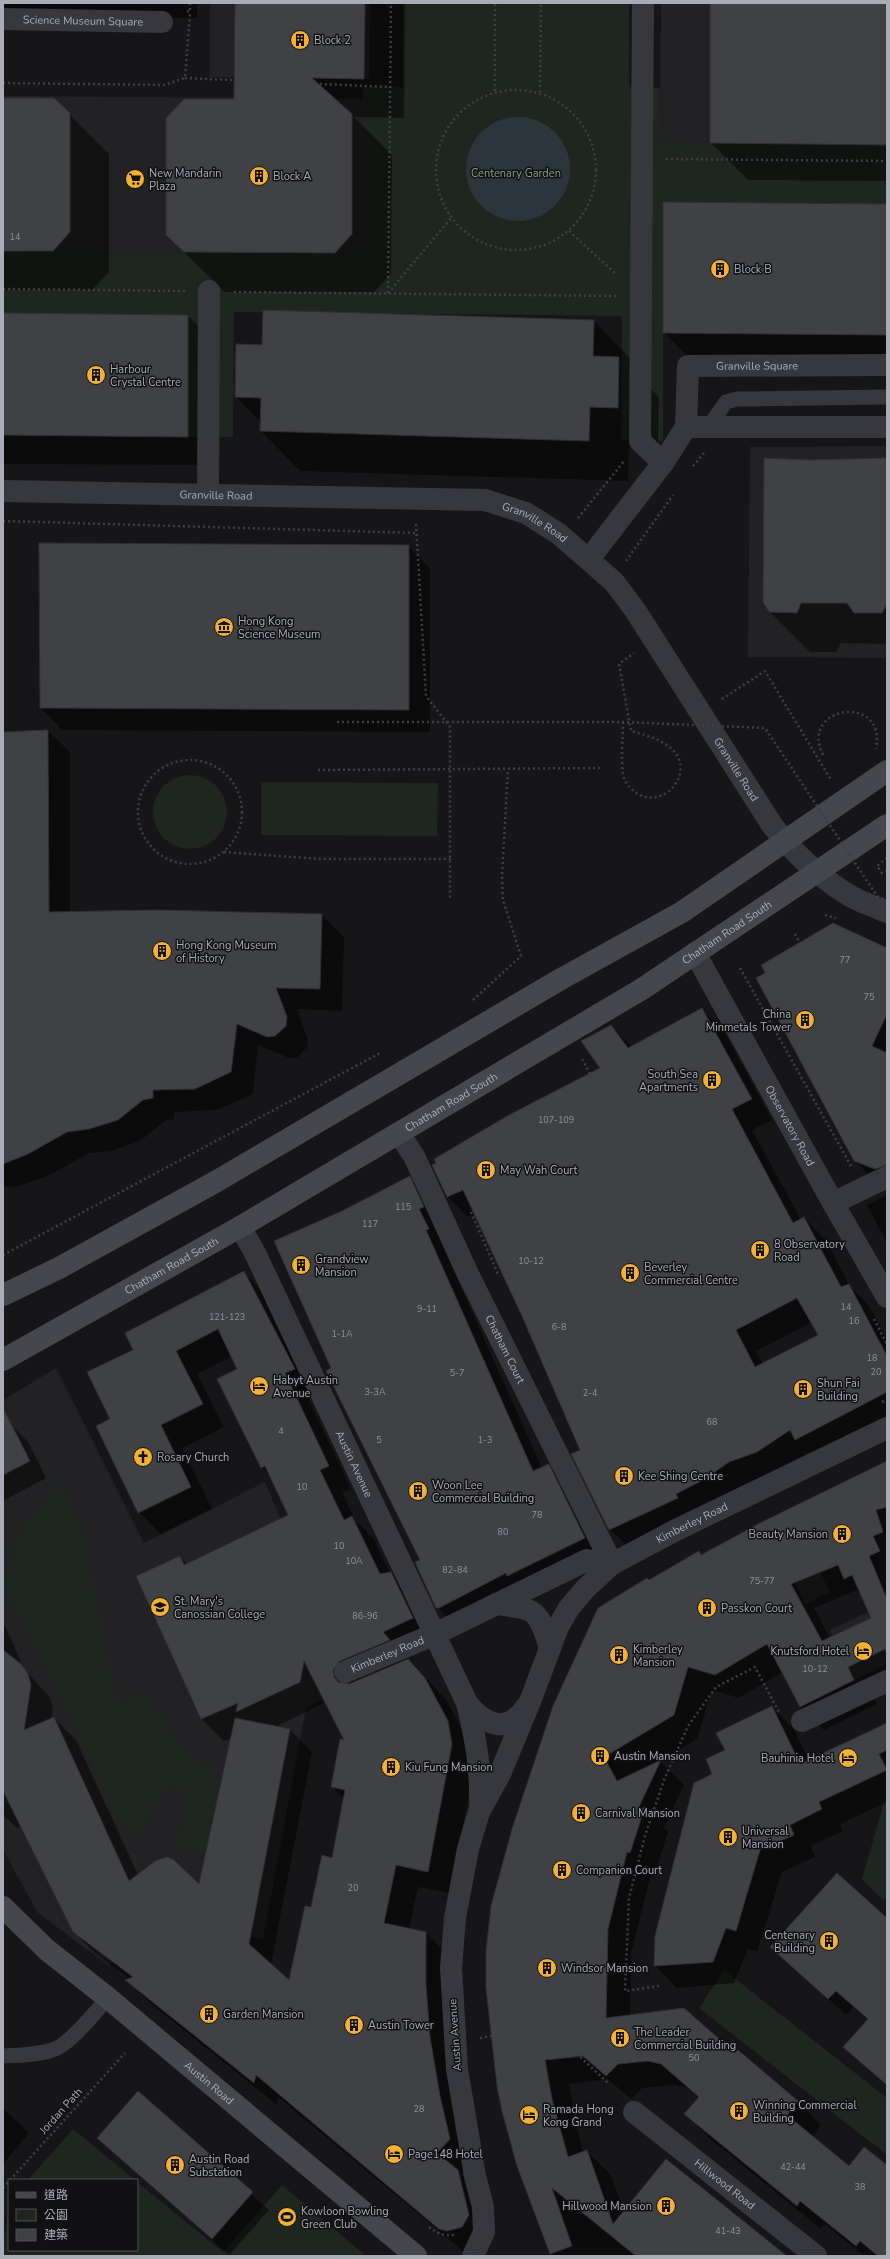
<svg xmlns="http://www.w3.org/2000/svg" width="890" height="2259" font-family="'Nunito Sans','Noto Sans TC',sans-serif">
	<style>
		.built { fill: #222225 }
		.green { fill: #1e261f }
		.water { fill: #2c353c }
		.shadow { fill: #0007; fill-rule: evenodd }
		.building { fill: #404145; stroke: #303034; fill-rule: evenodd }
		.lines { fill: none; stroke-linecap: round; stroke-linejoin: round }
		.path { stroke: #3d3f44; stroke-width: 2.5; stroke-dasharray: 2 3; stroke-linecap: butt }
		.lane { stroke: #37383d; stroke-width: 15 }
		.street { stroke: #37383d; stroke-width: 22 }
		.secondary { stroke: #45474d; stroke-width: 22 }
		.path-bridge { stroke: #3d3f44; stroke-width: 2.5; stroke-dasharray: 2 3; stroke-linecap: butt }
		.labels { text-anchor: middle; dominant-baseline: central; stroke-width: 3; stroke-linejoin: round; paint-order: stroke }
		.number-label { font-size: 9px; fill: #8e929b }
		.street-label { font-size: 11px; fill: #a8adb8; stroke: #111113 }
		.poi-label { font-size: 11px; fill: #a8adb8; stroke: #111113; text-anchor: start }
		.park-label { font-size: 11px; fill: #7fa381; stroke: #111113 }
	</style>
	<rect width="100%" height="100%" fill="#161618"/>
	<g class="built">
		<path d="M210 3H370L369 79 210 77Z"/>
		<path d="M661 3H887V145L660 142Z"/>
		<path d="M3 96 363 99V254L3 251Z"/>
		<path d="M887 446V658L748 657 750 447Z"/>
		<path d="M56 1368 144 1543 265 1482 345 1672 348 1685 306 1708 263 1939 193 1927 108 1965 38 1913 3 1850V1400Z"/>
		<path d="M791 1513 830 1592 805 1604 766 1525Z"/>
		<path d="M887 1603V1664L854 1680 830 1630Z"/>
	</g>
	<g class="green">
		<path d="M403 3H629V87L660 88V142L887 145V204L663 202V441L621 440 622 316 234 312 233 437H188V315L3 313V251L363 254V87H403Z"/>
		<circle cx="190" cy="812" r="37"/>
		<path d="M261 782 438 783 437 836 261 835Z"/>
		<path d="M59 1480 83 1527 117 1702 146 1694 183 1747 237 1790 226 1860 177 1845 185 1792 170 1786 136 1837 117 1821 60 1699 3 1585 18 1534Z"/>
		<path d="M887 1792V1898L883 1900 862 1879Z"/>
		<path d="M724 1970 887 2098V2155L699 2008Z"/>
		<path d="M73 2129 135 2180H28Z"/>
		<path d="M137 2182 223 2252 282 2185 366 2256H3L9 2202V2250H137Z"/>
	</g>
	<circle class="water" cx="518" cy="169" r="52"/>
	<g class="shadow">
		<path d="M3 3H197V18L3 17Z"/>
		<path d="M236 3H405L404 118 354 117 392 155 391 274 374 292H225L167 235 235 100Z"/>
		<path d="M711 3H887V181L748 180 711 143Z"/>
		<path d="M3 99 69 114 109 154V272L92 290H3Z"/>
		<path d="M887 205V362L691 360 664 332Z"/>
		<path d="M3 314 188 316 217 345V465L3 464Z"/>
		<path d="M594 321 633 361V372L659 397 658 447H629L628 481 300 471 261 431V422L236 397 263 346Z"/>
		<path d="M887 459V644L841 643 836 652H810L770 612 809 461Z"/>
		<path d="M408 546 430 568V732L62 730 41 708Z"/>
		<path d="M48 731 70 752V912L322 915 344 937 342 1011 297 1009 308 1040 307 1047 297 1058H289L258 1045 253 1094 217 1110 175 1112 174 1119 165 1121 140 1141 111 1151 89 1153 50 1175 19 1186 3 1187V733Z"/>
		<path d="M887 950V1188L879 1185 855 1161 757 978Z"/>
		<path d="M702 1010 723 1030 772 1120 752 1130 801 1220 804 1218 825 1239 850 1286 869 1306 887 1339V1424L817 1460 809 1452 778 1473 631 1550 610 1529 582 1450 476 1214 468 1217 447 1196 601 1068 611 1026 632 1047ZM812 1322 819 1335 763 1364 756 1351Z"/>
		<path d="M409 1178 428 1197 447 1248 444 1249 542 1468 548 1465 567 1485 604 1557 456 1626 437 1607 421 1560 333 1369 342 1212Z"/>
		<path d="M887 1195V1243L867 1205Z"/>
		<path d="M244 1273 266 1295 317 1391 307 1396 351 1489 342 1492 355 1520 374 1539 390 1573 414 1596 435 1641 405 1655 447 1701 470 1745 474 1767 450 1893 418 1887 409 1929 426 1933 448 1955 472 2162 461 2174 480 2194 470 2253 463 2251 278 2097 277 2105 149 2002 127 1981 130 1979 96 1954 74 1932 21 1826 17 1828 3 1815V1621L24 1669 50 1698 53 1708 51 1719 54 1718 76 1740 138 1875 200 1886 232 1738 224 1741 202 1719 137 1576 180 1557 187 1564 290 1515 271 1476 262 1468 218 1379 239 1369 232 1356 197 1374 224 1427 182 1448 212 1509 161 1534 139 1512 112 1420 135 1350ZM323 1697 346 1741 332 1787 344 1799 333 1859 312 1908 290 1982 271 1965 312 1752 290 1730 275 1727 322 1704Z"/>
		<path d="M11 1425 28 1442 46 1478 3 1501V1430Z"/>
		<path d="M887 1462V1683L871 1691 877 1704 824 1730 800 1706 783 1672 739 1698 712 1690 697 1739 660 1761 684 1785 664 1828 668 1832 654 1876 651 1875 631 1953 630 2016 735 2055 738 2052 798 2101 821 2125 812 2137 849 2167H887V2256H864L825 2224 821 2229 709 2138 686 2114 699 2098 686 2087 673 2085 642 2088 631 2099 608 2079 569 2084 576 2124 583 2153 587 2151 611 2175 624 2212 784 2256H554L551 2253 509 2139 498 2086 649 1581 699 1552 702 1555ZM857 1590 862 1596 872 1618 830 1638 814 1608Z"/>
		<path d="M772 1708 794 1729 809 1761 887 1725V1802L840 1824 843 1831 811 1846 815 1857 782 1872 757 1952 748 1949 734 1983 677 1988 655 1966 714 1774 726 1751Z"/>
		<path d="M887 1920V2086L845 2047 868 2020 853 2007 846 2015 772 1947Z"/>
		<path d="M138 2093 269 2210 229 2255 98 2138Z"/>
		<path d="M3 2108 29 2133 3 2164Z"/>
	</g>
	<g class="building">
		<path d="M235 3H365L364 79 312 78 352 114V234L335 253 184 252 166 235V118L184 99H234Z"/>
		<path d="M710 3H887V145L710 143Z"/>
		<path d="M3 98H54L70 113V232L53 251H3Z"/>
		<path d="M663 202 887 204V335L663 333Z"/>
		<path d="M263 310 594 320 593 356 619 357 618 408 590 407 589 441 260 431 261 398 235 397 236 344 262 345Z"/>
		<path d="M3 313 188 315V437L3 435Z"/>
		<path d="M764 458 809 460 887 458V604L882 613H854L847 603H801L797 613 769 612 763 602Z"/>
		<path d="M39 543 409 545V710L40 708Z"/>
		<path d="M48 730 49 912 158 910 322 914 320 989 276 988 287 1017 286 1026 275 1036 267 1037 237 1024 231 1072 195 1089 153 1090V1098L143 1100 118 1120 89 1129 67 1132 28 1154 3 1164V732Z"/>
		<path d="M833 923 887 948V1014L872 1046 887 1053V1165L875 1169 854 1161 756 978 765 973 761 965Z"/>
		<path d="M702 1008 752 1099 732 1109 793 1223 804 1217 841 1287 849 1284 887 1356V1392L795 1440 790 1430 757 1452 729 1462 705 1479 676 1494 678 1498 609 1530 571 1454 580 1450 522 1316 463 1190 447 1197 432 1165 436 1163 434 1159 509 1115 600 1068 581 1041 611 1025 628 1048ZM797 1298 818 1335 755 1367 736 1330Z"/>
		<path d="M410 1176 424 1207 419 1209 429 1229 426 1230 533 1471 549 1464 585 1538 507 1576 506 1573 439 1608H436L415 1562 420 1560 326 1371 331 1368 274 1241 342 1211Z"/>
		<path d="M244 1271 295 1369 285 1373 329 1466 320 1470 344 1520 352 1516 380 1574 391 1572 413 1618 383 1632 390 1640 340 1661 333 1670 334 1677 338 1682 349 1684 408 1659 425 1678 448 1721 452 1744 428 1872 396 1865 384 1923 426 1932V1985L430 2037 440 2096 450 2139 437 2153 458 2170 469 2215 462 2227 455 2229 447 2231 439 2229 256 2075 254 2083 125 1980 133 1977 73 1932 3 1791V1650L21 1664 28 1674 31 1685 24 1730 54 1717 129 1881 155 1861 167 1857 174 1860 199 1884 235 1718 290 1729 249 1944 289 1980 305 1906 311 1907 322 1855 332 1858 345 1790 331 1787 340 1739 344 1740 304 1661 300 1682 236 1712 238 1703 201 1719 136 1576 180 1556 184 1565 288 1515 265 1466 261 1468 217 1379 237 1369 218 1329 176 1351 203 1404 161 1425 191 1487 138 1513 96 1426 110 1419 87 1372 133 1350 125 1333Z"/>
		<path d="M3 1408 30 1461 3 1475Z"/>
		<path d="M887 1461V1507L876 1510 883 1532 873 1536 880 1551 869 1556 887 1599V1655L885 1649 848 1667 854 1680 800 1707 767 1644 715 1675 688 1667 674 1715 604 1757 617 1781 661 1760 637 1811 645 1807 630 1853 627 1852 608 1929 606 2018 684 2008 735 2053 738 2050 798 2101 787 2115 849 2166 864 2147 887 2165V2256H878L860 2241 856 2246 800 2201 797 2206 684 2114 699 2097 661 2064 648 2061 618 2064 606 2076 583 2056 545 2060 552 2099 568 2157 587 2150 613 2224 666 2159 787 2256H636L552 2188 572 2246 550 2254 517 2166 502 2111 497 2086 486 1988V1951L491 1906 512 1829 553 1706 598 1608 647 1578 649 1580 699 1551 701 1555 762 1522ZM838 1565 844 1579 852 1575 871 1618 822 1641 791 1584Z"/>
		<path d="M772 1706 800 1764 887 1723V1750L879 1754 887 1770 819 1802 822 1809 790 1825 794 1835 760 1850 736 1931 726 1928 713 1962 654 1966 655 1936 694 1783 712 1774 706 1759 725 1750 716 1733Z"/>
		<path d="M837 1873 887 1918V2085L843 2047 868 2019 836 1991 828 1999 770 1947Z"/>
		<path d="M138 2091 253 2192 212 2239 97 2138Z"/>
	</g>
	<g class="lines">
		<g class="path">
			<path d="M190 3V13"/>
			<path d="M185 78 390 87"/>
			<path d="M3 83 164 85 185 78 190 13 185 9"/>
			<circle cx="516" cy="170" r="80"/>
			<path d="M495 91V3"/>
			<path d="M540 92 541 3"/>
			<path d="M666 159 887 161"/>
			<path d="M569 231 616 274"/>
			<path d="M3 289 185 291"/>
			<path d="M234 292 617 296"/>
			<path d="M388 293 391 3"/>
			<path d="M388 293 451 218"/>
			<path d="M693 466 704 453"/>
			<path d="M578 518 625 460"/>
			<path d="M3 521 416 533"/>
			<path d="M416 524 426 696 450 727V899"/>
			<path d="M626 561 673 495"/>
			<path d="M722 699 765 671 831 780"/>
			<path d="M623 722C623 739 620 761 624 778 626 784 630 788 635 792 662 812 696 774 673 750 662 739 645 735 631 731L619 664 634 653"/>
			<path d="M823 755C798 705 888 693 876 749"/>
			<circle cx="190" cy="812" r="52"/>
			<path d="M318 770 602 768"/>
			<path d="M224 852 320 859H451"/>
			<path d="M887 858 877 866 882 873 887 871"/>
			<path d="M825 915 836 918"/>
			<path d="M795 934 861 1057 862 1072 887 1083"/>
			<path d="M740 968 851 1166"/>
			<path d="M473 1000 521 956 503 900 502 876 508 769"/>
			<path d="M582 1059 734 1336"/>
			<path d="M471 1212 498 1274"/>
			<path d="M3 1255 382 1052"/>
			<path d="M874 1319 887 1344"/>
			<path d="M882 1402 887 1400"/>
			<path d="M861 1963 887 2000"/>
			<path d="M659 1986 625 1991 629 1898 645 1836 664 1780 688 1726 716 1687 755 1667 779 1712"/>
			<path d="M480 2038 530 2029 560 2038 608 2083"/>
			<path d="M10 2180 125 2053"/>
			<path d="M3 2188 9 2181"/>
			<path d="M429 2227C438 2234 444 2236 455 2235"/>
		</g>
		<g class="lane">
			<path d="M709 426 726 402 737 399 887 397"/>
			<path d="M3 2056C20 2055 39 2055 55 2049 71 2043 96 2011 108 1998"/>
		</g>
		<g class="street">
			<path d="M643 3 640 441 663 463"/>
			<path id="s1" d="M3 19 162 22"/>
			<path d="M686 427H887"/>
			<path id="s2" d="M3 491 485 500 526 513 559 534 614 582 635 610 772 825C793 852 818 876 847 894 859 902 874 906 887 912"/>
			<path d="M208 493 209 291"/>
			<path id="s3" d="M589 559 663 463 686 427 688 366 887 365"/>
			<path id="s4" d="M695 953 833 1203 887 1297"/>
			<path id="s5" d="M399 1133 415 1158 467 1272 612 1564"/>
			<path d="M833 1203 887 1177"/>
			<path id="s6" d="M240 1227 254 1251 467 1703C484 1725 508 1735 526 1707"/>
			<path d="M496 1604C536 1609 538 1609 550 1648"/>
			<path id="s7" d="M345 1672 433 1635 587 1560 612 1564"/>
			<path d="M467 1703C476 1740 481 1769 480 1807"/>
			<path d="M802 1721 887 1681"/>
			<path id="s8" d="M634 2112 816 2256"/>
			<path id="s9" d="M473 2256 484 2232 483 2207 475 2176 457 2069 451 1968 455 1918 468 1849 479 1812 500 1774 531 1699 558 1627 569 1608 585 1589 612 1564 676 1530 887 1428"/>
		</g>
		<g class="secondary">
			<path d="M3 1295 59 1268 217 1181 561 979 682 912 887 771"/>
			<path id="s10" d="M3 1360 240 1227 642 989 887 825"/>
			<path id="s11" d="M3 1907 47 1950 108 1998 416 2256"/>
		</g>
		<path class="path-bridge" d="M337 722H623L765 728 877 896 885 900"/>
	</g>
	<defs>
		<g id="building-disc" transform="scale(1)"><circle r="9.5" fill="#f2b134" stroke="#111113"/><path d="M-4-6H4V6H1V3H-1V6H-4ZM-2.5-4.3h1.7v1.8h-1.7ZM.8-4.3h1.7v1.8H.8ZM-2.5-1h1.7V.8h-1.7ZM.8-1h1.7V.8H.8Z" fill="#111"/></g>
		<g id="supermarket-disc" transform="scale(1)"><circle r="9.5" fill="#f2b134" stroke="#111113"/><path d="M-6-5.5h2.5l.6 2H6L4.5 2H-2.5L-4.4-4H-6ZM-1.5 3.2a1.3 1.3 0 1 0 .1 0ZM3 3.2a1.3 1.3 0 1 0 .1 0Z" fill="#111"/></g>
		<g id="museum-disc" transform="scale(1)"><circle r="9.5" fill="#f2b134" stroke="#111113"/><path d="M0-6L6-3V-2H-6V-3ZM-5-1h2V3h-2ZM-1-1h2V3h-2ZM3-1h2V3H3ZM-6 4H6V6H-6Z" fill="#111"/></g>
		<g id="hotel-disc" transform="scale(1)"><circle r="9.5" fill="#f2b134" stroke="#111113"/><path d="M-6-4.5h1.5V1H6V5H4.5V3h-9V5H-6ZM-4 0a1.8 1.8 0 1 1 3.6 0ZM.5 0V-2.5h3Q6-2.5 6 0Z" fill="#111"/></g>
		<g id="church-disc" transform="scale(1)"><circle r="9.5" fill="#f2b134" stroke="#111113"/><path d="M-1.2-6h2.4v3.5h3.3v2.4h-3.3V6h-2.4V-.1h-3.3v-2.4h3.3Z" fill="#111"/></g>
		<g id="school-disc" transform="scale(1)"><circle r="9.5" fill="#f2b134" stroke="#111113"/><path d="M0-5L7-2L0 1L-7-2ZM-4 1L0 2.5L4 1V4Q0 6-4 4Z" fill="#111"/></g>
		<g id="stadium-disc" transform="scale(1)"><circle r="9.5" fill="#f2b134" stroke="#111113"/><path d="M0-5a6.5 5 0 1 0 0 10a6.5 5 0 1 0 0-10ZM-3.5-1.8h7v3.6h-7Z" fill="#111"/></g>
	</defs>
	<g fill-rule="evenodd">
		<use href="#building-disc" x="300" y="40"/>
		<use href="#building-disc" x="259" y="176"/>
		<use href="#supermarket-disc" x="135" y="179"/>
		<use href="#building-disc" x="720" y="269"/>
		<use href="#building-disc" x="96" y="375"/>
		<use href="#museum-disc" x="224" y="627"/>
		<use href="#building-disc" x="162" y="951"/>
		<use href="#building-disc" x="805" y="1020"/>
		<use href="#building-disc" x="712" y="1080"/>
		<use href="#building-disc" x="486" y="1170"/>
		<use href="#building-disc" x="760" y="1250"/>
		<use href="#building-disc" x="301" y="1265"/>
		<use href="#building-disc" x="630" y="1273"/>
		<use href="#hotel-disc" x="259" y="1386"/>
		<use href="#building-disc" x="803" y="1389"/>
		<use href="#church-disc" x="143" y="1457"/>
		<use href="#building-disc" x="624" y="1476"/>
		<use href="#building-disc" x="418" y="1491"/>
		<use href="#building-disc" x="842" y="1534"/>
		<use href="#school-disc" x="160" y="1607"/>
		<use href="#building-disc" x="707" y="1608"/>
		<use href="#hotel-disc" x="863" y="1651"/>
		<use href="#building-disc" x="619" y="1655"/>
		<use href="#building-disc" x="600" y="1756"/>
		<use href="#hotel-disc" x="848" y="1758"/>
		<use href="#building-disc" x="391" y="1767"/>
		<use href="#building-disc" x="581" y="1813"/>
		<use href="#building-disc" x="728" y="1837"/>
		<use href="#building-disc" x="562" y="1870"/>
		<use href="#building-disc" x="829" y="1941"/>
		<use href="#building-disc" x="547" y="1968"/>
		<use href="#building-disc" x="209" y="2014"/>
		<use href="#building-disc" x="354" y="2025"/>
		<use href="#building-disc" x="620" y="2038"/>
		<use href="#building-disc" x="739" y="2111"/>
		<use href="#hotel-disc" x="529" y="2115"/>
		<use href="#hotel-disc" x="394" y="2154"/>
		<use href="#building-disc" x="175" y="2165"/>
		<use href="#building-disc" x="666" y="2206"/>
		<use href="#stadium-disc" x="287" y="2217"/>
	</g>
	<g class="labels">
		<g class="number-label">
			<text x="15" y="237">14</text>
			<text x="845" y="960">77</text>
			<text x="869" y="997">75</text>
			<text x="556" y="1120">107-109</text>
			<text x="403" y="1207">115</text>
			<text x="370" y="1224">117</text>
			<text x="531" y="1261">10-12</text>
			<text x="846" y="1307">14</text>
			<text x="427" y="1309">9-11</text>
			<text x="227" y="1317">121-123</text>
			<text x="854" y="1321">16</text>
			<text x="559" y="1327">6-8</text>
			<text x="342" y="1334">1-1A</text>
			<text x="872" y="1358">18</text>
			<text x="876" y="1372">20</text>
			<text x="457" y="1373">5-7</text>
			<text x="375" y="1392">3-3A</text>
			<text x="590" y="1393">2-4</text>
			<text x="712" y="1422">68</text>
			<text x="281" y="1431">4</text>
			<text x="379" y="1440">5</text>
			<text x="485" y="1440">1-3</text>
			<text x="302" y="1487">10</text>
			<text x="537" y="1515">78</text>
			<text x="503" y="1532">80</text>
			<text x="339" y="1546">10</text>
			<text x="354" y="1561">10A</text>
			<text x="455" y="1570">82-84</text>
			<text x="762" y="1581">75-77</text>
			<text x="365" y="1616">86-96</text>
			<text x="815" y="1669">10-12</text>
			<text x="353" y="1888">20</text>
			<text x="694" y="2058">50</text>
			<text x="419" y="2109">28</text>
			<text x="793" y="2167">42-44</text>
			<text x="860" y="2187">38</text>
			<text x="728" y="2231">41-43</text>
		</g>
		<g class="street-label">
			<text stroke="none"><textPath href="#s1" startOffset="80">Science Museum Square</textPath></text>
			<text stroke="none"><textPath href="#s3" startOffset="294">Granville Square</textPath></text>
			<text stroke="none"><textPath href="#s2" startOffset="213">Granville Road</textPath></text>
			<text stroke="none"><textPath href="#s2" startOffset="537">Granville Road</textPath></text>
			<text stroke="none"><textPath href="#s2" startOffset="861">Granville Road</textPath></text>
			<text stroke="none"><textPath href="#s10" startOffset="841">Chatham Road South</textPath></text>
			<text stroke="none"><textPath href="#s10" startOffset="517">Chatham Road South</textPath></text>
			<text stroke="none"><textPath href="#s4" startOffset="197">Observatory Road</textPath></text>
			<text stroke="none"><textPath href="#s10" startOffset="193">Chatham Road South</textPath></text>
			<text stroke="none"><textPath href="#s5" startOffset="241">Chatham Court</textPath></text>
			<text stroke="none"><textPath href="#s6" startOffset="263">Austin Avenue</textPath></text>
			<text stroke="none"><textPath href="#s9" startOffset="827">Kimberley Road</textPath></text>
			<text stroke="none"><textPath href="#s7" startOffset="46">Kimberley Road</textPath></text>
			<text transform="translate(455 2035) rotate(-94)">Austin Avenue</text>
			<text stroke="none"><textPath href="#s11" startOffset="271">Austin Road</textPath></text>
			<text transform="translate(61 2111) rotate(-48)">Jordan Path</text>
			<text stroke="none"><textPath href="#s8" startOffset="116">Hillwood Road</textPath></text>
		</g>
		<g class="poi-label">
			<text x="314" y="40">Block 2</text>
			<text x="149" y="173">New Mandarin<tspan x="149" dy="13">Plaza</tspan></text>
			<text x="273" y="176">Block A</text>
			<text x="734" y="269">Block B</text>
			<text x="110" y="369">Harbour<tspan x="110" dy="13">Crystal Centre</tspan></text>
			<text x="238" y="621">Hong Kong<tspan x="238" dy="13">Science Museum</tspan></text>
			<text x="176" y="945">Hong Kong Museum<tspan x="176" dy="13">of History</tspan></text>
			<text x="791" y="1014" text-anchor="end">China<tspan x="791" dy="13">Minmetals Tower</tspan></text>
			<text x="698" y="1074" text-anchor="end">South Sea<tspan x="698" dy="13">Apartments</tspan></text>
			<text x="500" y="1170">May Wah Court</text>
			<text x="774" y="1244">8 Observatory<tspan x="774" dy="13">Road</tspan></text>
			<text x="315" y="1259">Grandview<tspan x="315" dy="13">Mansion</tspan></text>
			<text x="644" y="1267">Beverley<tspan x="644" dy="13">Commercial Centre</tspan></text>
			<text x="273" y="1380">Habyt Austin<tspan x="273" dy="13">Avenue</tspan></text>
			<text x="817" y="1383">Shun Fai<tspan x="817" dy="13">Building</tspan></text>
			<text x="157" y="1457">Rosary Church</text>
			<text x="638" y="1476">Kee Shing Centre</text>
			<text x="432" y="1485">Woon Lee<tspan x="432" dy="13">Commercial Building</tspan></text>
			<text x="828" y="1534" text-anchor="end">Beauty Mansion</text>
			<text x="174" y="1601">St. Mary's<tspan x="174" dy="13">Canossian College</tspan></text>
			<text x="721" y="1608">Passkon Court</text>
			<text x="633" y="1649">Kimberley<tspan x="633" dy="13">Mansion</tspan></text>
			<text x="849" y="1651" text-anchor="end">Knutsford Hotel</text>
			<text x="614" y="1756">Austin Mansion</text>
			<text x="834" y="1758" text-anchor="end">Bauhinia Hotel</text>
			<text x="405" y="1767">Kiu Fung Mansion</text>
			<text x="595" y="1813">Carnival Mansion</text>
			<text x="742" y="1831">Universal<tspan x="742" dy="13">Mansion</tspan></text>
			<text x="576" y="1870">Companion Court</text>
			<text x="815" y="1935" text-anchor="end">Centenary<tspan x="815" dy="13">Building</tspan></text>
			<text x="561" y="1968">Windsor Mansion</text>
			<text x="223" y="2014">Garden Mansion</text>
			<text x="368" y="2025">Austin Tower</text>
			<text x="634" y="2032">The Leader<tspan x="634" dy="13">Commercial Building</tspan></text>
			<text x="753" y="2105">Winning Commercial<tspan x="753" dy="13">Building</tspan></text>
			<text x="543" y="2109">Ramada Hong<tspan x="543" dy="13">Kong Grand</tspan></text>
			<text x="408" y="2154">Page148 Hotel</text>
			<text x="189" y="2159">Austin Road<tspan x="189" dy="13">Substation</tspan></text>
			<text x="652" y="2206" text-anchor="end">Hillwood Mansion</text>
			<text x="301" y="2211">Kowloon Bowling<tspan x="301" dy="13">Green Club</tspan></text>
		</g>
		<g class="park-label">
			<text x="516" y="173">Centenary Garden</text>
		</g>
	</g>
	<rect width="890" height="2259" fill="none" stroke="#a8adb8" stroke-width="8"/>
	<rect x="8" y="2179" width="130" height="72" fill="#111113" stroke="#4d4f55"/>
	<rect x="16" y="2192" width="20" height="6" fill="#45474d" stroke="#4d4f55"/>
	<text x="44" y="2199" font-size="12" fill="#a8adb8">道路</text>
	<rect x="16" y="2209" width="20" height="12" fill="#1e261f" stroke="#4d4f55"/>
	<text x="44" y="2219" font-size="12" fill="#a8adb8">公園</text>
	<rect x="16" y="2229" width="20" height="12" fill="#404145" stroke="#4d4f55"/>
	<text x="44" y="2239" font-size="12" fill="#a8adb8">建築</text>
</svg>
